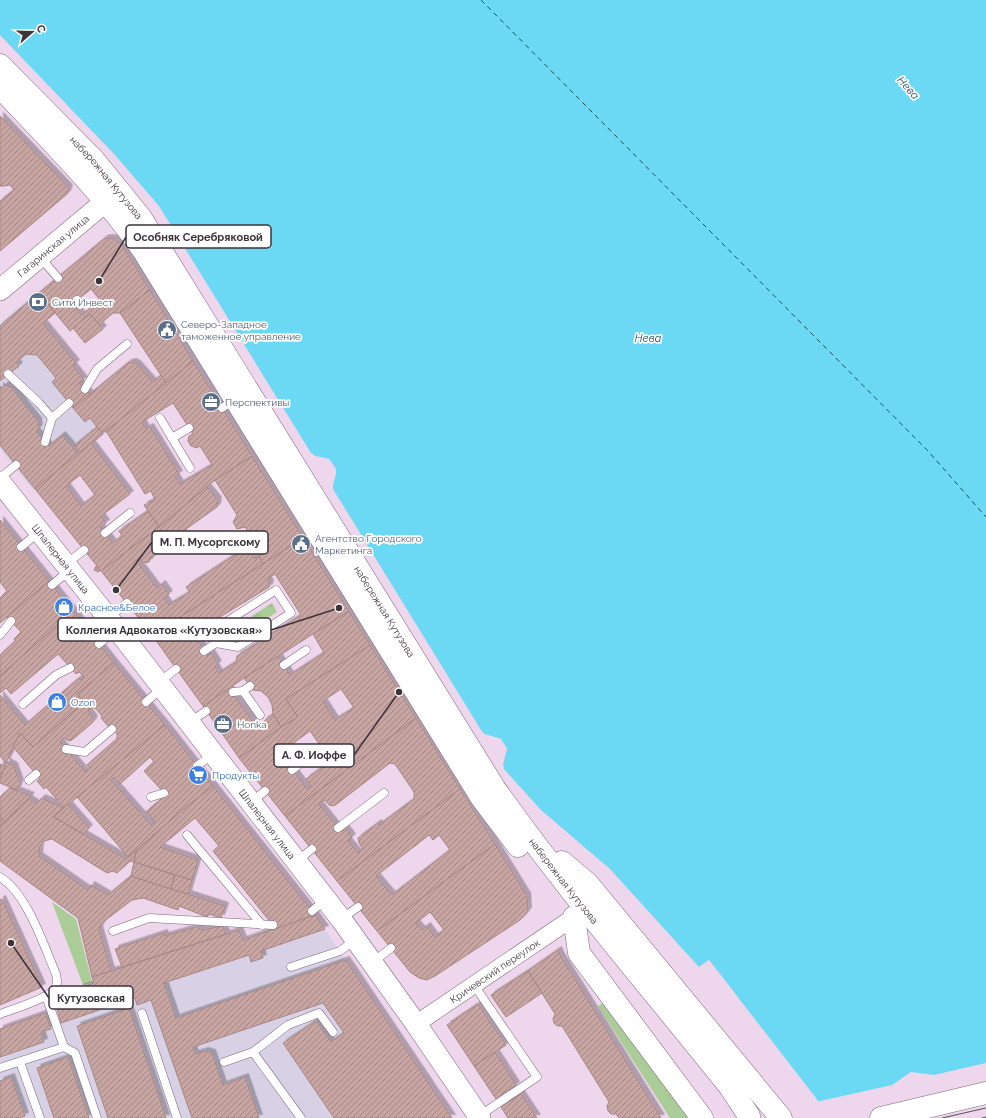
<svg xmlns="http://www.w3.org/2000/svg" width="986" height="1118" font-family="Raleway,sans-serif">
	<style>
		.commercial { fill: #d8d1e6 }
		.green { fill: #aacd97 }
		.park { fill: url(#park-tufts) }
		.water { fill: #6bd9f3 }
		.pier { fill: #eed6ec }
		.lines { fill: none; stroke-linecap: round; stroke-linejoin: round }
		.ferry { stroke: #1d4d58; stroke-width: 1; stroke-dasharray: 5 4; stroke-linecap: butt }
		.building { fill: url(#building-hatch); stroke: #a78784; fill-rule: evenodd; filter: url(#shadow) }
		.service-casing { stroke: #7b667a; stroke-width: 9 }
		.minor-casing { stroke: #7b667a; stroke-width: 18 }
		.tertiary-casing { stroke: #7b667a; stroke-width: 22 }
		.secondary-casing { stroke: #7b667a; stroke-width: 23 }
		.primary-casing { stroke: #7b667a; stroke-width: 23 }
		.service { stroke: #fff; stroke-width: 8 }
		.minor { stroke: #fff; stroke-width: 17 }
		.tertiary { stroke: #fff; stroke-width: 21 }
		.secondary { stroke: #fff; stroke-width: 22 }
		.primary { stroke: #fff; stroke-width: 22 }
		.tram { stroke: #5a4f59; stroke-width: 1 }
		.labels { text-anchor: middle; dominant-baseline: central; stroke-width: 3.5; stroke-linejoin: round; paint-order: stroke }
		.street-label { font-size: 10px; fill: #3c333b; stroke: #fff }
		.service-label { font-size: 10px; fill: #4e5e75; stroke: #fff; text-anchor: start }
		.shop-label { font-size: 10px; fill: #366cbe; stroke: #fff; text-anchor: start }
		.water-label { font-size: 11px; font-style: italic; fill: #1d4d58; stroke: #fff }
		.leader { fill: none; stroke: #3c333b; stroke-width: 1.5 }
		.callout-dot { fill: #3c333b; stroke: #fff; stroke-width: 1.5 }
		.callout { fill: #fff; stroke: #3c333b; stroke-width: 1.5 }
		.callout-label { font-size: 11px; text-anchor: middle; font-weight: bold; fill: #3c333b }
	</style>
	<defs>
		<pattern id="park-tufts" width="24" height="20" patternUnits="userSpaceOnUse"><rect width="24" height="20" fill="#aacd97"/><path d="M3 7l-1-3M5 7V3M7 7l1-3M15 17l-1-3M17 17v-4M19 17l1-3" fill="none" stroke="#93b083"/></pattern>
		<pattern id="building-hatch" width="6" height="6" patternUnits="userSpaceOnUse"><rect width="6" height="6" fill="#c6a5a2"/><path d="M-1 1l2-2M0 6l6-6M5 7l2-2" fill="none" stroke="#a28785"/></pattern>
		<filter id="shadow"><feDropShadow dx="3.5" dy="-3.5" stdDeviation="0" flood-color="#0004"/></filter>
	</defs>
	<rect width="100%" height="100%" fill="#eed6ec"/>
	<g class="commercial">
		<path d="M38 291 55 313 43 323 76 363 73 367 84 380 80 383 90 394V418L97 427 106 431 33 490 0 449V323Z"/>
		<path d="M315 915 452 1118H0V1029L84 1000 94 983 92 977 239 930 244 940Z"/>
	</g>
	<g class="green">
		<path d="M52 902 76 919 92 982 83 985Z"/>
		<path d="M605 1002 694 1118H670L598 1006Z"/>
	</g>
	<path class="park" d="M272 603 277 612 240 636 235 627Z"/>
	<path class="water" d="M0 0H986V1118H829L816 1098 709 960 699 967 610 869 541 810 504 769 503 764 507 749 501 739 484 734 481 730 333 489C332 482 338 475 335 468 334 465 331 462 329 459L315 456 311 453 159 206 115 155 0 35Z"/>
	<g class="pier">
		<path d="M311 453 315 456 329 459 336 469V474L332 484 333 489 330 484 334 474V470L328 461 314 458Z"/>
		<path d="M481 730 484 734 501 739 507 749 503 764 504 769 501 764 505 750 499 741 484 736Z"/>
		<path d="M709 960 737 996 736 997 709 962 701 969 699 967Z"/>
		<path d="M986 1063V1118H827L816 1102 892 1085 911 1072 934 1075Z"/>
	</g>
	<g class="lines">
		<path class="ferry" d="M481 0 928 451 986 517"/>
	</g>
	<g class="building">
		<path d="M0 116 69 188 67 194 0 251V201L14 190 10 185 4 186H0Z"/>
		<path d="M109 238 114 239 122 245 150 290 120 313H113L99 325 90 314 70 331 39 293 104 239ZM91 289 100 300 82 315 72 304Z"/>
		<path d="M150 290 193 361 166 383 120 313Z"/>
		<path d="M39 293 55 313 43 323 76 363 73 366 84 380 79 383 90 394 73 408 52 382 56 378 37 355 26 354 16 362 19 366 0 381V326Z"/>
		<path d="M90 314 103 329 85 343 73 328Z"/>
		<path d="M193 361 252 456 215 480 159 527 144 505 155 500 151 491 145 494 106 431ZM173 403 193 434 189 436 188 441 191 446 197 448 200 446 212 465 180 484 175 476 179 474 150 427 146 429 142 422Z"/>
		<path d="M133 362 137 364 153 382 161 375 166 383 106 431H100L90 418 85 422 73 408 128 363Z"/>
		<path d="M5 385 11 387 38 421 39 428 36 431 49 446 62 435 78 454 35 489 0 445V386L2 388Z"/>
		<path d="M97 427 103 434 80 453 74 446Z"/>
		<path d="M91 443 130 494 101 516 106 523 100 527 113 543 122 536 119 531 148 511 159 527 101 571 35 489ZM80 475 95 495 81 506 66 486Z"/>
		<path d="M252 456 303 538 263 564 259 556 262 554 245 527 237 529 233 522 237 515 215 480Z"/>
		<path d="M207 487 218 500 217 507 182 532 184 535 151 558 149 562 143 563 139 558 136 560 157 588 162 584 169 594 164 598 169 605 190 592 186 587 244 549 249 550 255 559 259 556 263 564 152 635 101 571 159 527Z"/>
		<path d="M0 520 49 581 0 623V598L7 591 0 582Z"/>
		<path d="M303 538 349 611 244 678 203 706 152 635ZM275 574 301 615 237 656 236 662 219 673 215 666 218 664 211 653 208 656 192 631 211 619 215 620 269 587 270 583 267 579Z"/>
		<path d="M96 566 100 571 98 572 94 570Z"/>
		<path d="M49 581 73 611 0 676V655L15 641 14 639 21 632 7 617Z"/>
		<path d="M73 611 114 663 77 694 84 702 33 747 20 733 6 763 0 756V695L25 725 79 678 80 680 84 677 79 672 76 674 58 654 11 694 6 688 0 693V676Z"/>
		<path d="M349 611 370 645 286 699 298 717 281 727 273 714 272 705 268 697 261 691 253 690 244 678 278 656 290 675 324 653 313 634Z"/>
		<path d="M370 645 416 718 285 816 239 758 281 727 298 717 286 699ZM341 689 354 708 335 720 323 701ZM310 731 331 761 306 779 311 786 307 789 276 747 280 744 284 750Z"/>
		<path d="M114 663 165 725 64 808 46 787 44 789 37 781 40 779 13 747 20 733 33 747 84 702 77 694ZM91 708H95L102 716 101 718 108 726 110 725 117 734V739L87 765 90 768 85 772 60 742 64 738 69 741 72 740 92 723 94 719 88 711Z"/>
		<path d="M229 688 260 731 265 727 263 724 264 721 273 714 281 727 239 758 203 706Z"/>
		<path d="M416 718 460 789 337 881 285 816ZM390 763 395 764 414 792V799L379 825 378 823 358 838 359 843 363 849 358 853 348 841 352 837 345 828 341 832 319 804 325 800 329 805 334 806Z"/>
		<path d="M165 725 213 786 180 812 128 857 77 797ZM150 757 154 762 144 771 166 795 146 812 155 822 151 825 111 780 114 777 120 784Z"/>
		<path d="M7 762 14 766 20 783 17 790 0 783V778Z"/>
		<path d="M0 764 5 766 0 778Z"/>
		<path d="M213 786 315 915 276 929 213 851 219 846 195 818 160 847 198 860 192 880 134 862 136 851 180 812Z"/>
		<path d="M10 788 31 796 4 822 0 816V797Z"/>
		<path d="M460 789 495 844 377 931 337 881ZM429 835 433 840 439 835 450 850 392 895 376 876Z"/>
		<path d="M42 798 64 808 54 817 126 859 136 851 134 862 130 861 117 873 113 871 107 873 52 839 44 841 40 846 39 856 88 890 91 885 108 895 131 876 225 906 221 918 209 914 207 917 179 906 178 910 143 898 132 900 103 922 99 929 111 971 92 977 78 918 0 861V826L29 799 36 804Z"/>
		<path d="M68 804 89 828 83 834 54 817Z"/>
		<path d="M0 816 4 822 0 826Z"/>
		<path d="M495 844 527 896 528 910 525 915 520 920 435 976 427 980 419 978 410 972 377 931ZM430 912 444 930 435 937 427 926 422 930 416 923Z"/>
		<path d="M134 862 175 875 171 889 131 876Z"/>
		<path d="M175 875 192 880 188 894 171 889Z"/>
		<path d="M2 899 42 987 0 1005V900Z"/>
		<path d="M315 915 325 929 261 951 263 958 251 962 249 955 164 983 176 1018 346 960 452 1118H334L283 1043 316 1021 331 1042 344 1033 323 1003 193 1047 195 1054 205 1051 212 1053 223 1085 245 1077 259 1118H192L151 1000 137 1005 135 998 61 1023 57 1009 84 1000 80 988 94 983 92 977 239 930 243 940Z"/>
		<path d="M223 926 226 934 122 967 115 949 164 933 165 936 196 927 202 930Z"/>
		<path d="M558 950 560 955 661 1118H619L616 1114H611L608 1111 607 1106 609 1102 562 1026H557L554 1023 553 1019 555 1014 528 971Z"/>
		<path d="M528 971 542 993 506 1017 491 995Z"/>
		<path d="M478 1004 506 1045 474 1066 447 1025Z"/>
		<path d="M129 1008 166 1118H108L77 1026Z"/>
		<path d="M45 1013 51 1029 41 1032 44 1042 0 1057V1029Z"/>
		<path d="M495 1052 516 1085 496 1099 474 1066Z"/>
		<path d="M68 1057 89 1118H54L37 1068Z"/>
		<path d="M11 1077 25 1116 18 1118H0V1081Z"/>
		<path d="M521 1094 537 1118H508L501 1107Z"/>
	</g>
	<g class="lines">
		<g class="service-casing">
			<g id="service">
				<path d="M40 257 58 278"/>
				<path d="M77 300 80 305"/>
				<path d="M8 374 39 403 52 418"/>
				<path d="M85 389 97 369 127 344"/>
				<path d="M222 408 234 400"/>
				<path d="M160 418 190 468"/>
				<path d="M172 438 189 428"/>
				<path d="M45 442 52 418 69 403"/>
				<path d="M0 478 16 465"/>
				<path d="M105 533 130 513"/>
				<path d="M21 547 39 532"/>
				<path d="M66 564 84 550"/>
				<path d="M52 585 70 570"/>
				<path d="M109 617 127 603"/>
				<path d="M0 635 11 621"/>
				<path d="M99 644 117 629"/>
				<path d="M204 651 216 643 223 624 276 590 291 613 238 647 216 643"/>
				<path d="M284 665 306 650"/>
				<path d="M159 682 176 669"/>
				<path d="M243 691 260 715"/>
				<path d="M233 692 243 691 250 686"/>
				<path d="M146 702 162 688"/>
				<path d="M23 704 56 675 70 668"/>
				<path d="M190 722 206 711"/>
				<path d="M66 749 85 752 112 729"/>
				<path d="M197 766 213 754"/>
				<path d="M292 770 314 753"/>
				<path d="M29 780 36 774"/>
				<path d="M151 797 164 793"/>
				<path d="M252 802 265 791"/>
				<path d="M338 828 384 793"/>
				<path d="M187 835 262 925"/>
				<path d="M297 861 312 849"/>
				<path d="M0 877C27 893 44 946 56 974 57 980 58 984 55 989 49 998 11 1010 0 1014"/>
				<path d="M312 911 325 900"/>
				<path d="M341 919 358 907"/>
				<path d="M113 931 149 918 273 925"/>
				<path d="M373 962 391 948"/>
				<path d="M291 967 340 951 356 939"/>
				<path d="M474 985 537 1077 479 1116"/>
				<path d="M46 996 64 1047 75 1053 97 1118"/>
				<path d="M142 1013 177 1118"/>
				<path d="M20 1062 40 1118"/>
				<path d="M224 1062 253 1052"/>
				<path d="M0 1068 64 1047"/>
				<path d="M301 1118 253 1052 288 1025 319 1013 333 1032"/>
			</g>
		</g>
		<g class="minor-casing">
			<g id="minor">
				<path id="s1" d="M416 1024 574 917"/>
			</g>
		</g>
		<g class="tertiary-casing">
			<g id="tertiary">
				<path id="s2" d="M0 290 106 201"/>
				<path id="s3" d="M0 482 117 629 341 919 416 1024 480 1118"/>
			</g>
		</g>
		<g class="secondary-casing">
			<g id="secondary">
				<path id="s4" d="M0 65 93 159 141 218 495 789C568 892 651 988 730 1087L749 1116"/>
				<path d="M0 87C50 140 101 191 143 250L481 797 518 846"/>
				<path d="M562 862 588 884 781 1118"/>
				<path d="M574 917 579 953 702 1118"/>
			</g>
		</g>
		<g class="primary-casing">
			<path id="primary" d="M881 1118 986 1093"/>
		</g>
		<use href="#service" class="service"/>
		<use href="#minor" class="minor"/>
		<use href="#tertiary" class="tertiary"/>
		<use href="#secondary" class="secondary"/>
		<use href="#primary" class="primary"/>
		<g class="tram">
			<path d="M942 1118 986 1108"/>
			<path d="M982 1118 986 1117"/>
		</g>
	</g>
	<defs>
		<g id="bank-disc" transform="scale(1)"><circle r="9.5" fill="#5c6f8a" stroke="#fff"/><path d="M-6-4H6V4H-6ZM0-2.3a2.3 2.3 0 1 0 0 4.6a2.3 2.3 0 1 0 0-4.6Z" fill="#fff"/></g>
		<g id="civic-disc" transform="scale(1)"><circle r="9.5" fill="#5c6f8a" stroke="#fff"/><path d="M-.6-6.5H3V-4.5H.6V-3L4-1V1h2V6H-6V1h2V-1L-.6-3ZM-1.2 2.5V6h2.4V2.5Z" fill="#fff"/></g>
		<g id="office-disc" transform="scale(1)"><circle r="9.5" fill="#5c6f8a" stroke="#fff"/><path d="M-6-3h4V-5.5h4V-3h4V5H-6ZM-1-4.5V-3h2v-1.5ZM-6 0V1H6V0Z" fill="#fff"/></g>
		<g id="shop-disc" transform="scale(1)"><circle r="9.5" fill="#3f7fe0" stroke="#fff"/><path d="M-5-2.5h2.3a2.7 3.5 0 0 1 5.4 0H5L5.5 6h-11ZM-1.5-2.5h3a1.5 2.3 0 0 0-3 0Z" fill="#fff"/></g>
		<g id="supermarket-disc" transform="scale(1)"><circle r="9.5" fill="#3f7fe0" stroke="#fff"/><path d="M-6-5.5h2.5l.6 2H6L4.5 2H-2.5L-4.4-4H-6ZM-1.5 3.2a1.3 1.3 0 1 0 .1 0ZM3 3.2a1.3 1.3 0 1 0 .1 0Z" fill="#fff"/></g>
	</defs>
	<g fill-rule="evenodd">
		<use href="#bank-disc" x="38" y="302"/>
		<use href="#civic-disc" x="167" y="330"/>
		<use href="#office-disc" x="211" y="402"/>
		<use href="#civic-disc" x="301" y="544"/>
		<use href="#shop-disc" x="64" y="607"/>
		<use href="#shop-disc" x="57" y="702"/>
		<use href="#office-disc" x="223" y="724"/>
		<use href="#supermarket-disc" x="198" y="775"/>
	</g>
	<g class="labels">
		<g class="street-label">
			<text stroke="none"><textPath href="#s4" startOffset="155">набережная Кутузова</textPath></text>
			<text stroke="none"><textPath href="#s2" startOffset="69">Гагаринская улица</textPath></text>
			<text stroke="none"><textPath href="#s3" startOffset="98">Шпалерная улица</textPath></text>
			<text stroke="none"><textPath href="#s4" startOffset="671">набережная Кутузова</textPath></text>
			<text stroke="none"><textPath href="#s3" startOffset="434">Шпалерная улица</textPath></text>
			<text stroke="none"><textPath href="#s4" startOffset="995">набережная Кутузова</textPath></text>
			<text stroke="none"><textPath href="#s1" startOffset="95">Кричевский переулок</textPath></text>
		</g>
		<g class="service-label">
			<text x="52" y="302">Сити Инвест</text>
			<text x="181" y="324">Северо-Западное<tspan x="181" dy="12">таможенное управление</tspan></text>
			<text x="225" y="402">Перспективы</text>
			<text x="315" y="538">Агентство Городского<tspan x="315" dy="12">Маркетинга</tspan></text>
			<text x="237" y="724">Honka</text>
		</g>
		<g class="shop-label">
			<text x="78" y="607">Красное&amp;Белое</text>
			<text x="71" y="702">Ozon</text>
			<text x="212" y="775">Продукты</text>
		</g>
		<g class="water-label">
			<text transform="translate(908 88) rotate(48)">Нева</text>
			<text x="648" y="338">Нева</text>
		</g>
	</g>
	<path class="leader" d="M99 281L126 237M116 590L152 542M339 608L271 630M399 692L354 755M11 943L49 998"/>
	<g class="callout-dot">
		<circle cx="99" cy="281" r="4"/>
		<circle cx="116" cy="590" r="4"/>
		<circle cx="339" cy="608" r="4"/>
		<circle cx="399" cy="692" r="4"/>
		<circle cx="11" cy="943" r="4"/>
	</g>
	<g class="callout">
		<rect x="126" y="225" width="145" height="23" rx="4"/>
		<rect x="152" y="531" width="116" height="23" rx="4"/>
		<rect x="58" y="618" width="213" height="23" rx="4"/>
		<rect x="274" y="744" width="80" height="23" rx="4"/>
		<rect x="49" y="986" width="84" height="23" rx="4"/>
	</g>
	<g class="callout-label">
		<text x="198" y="241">Особняк Серебряковой</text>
		<text x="210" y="546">М. П. Мусоргскому</text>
		<text x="164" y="634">Коллегия Адвокатов «Кутузовская»</text>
		<text x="314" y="759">А. Ф. Иоффе</text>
		<text x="91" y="1002">Кутузовская</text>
	</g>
	<g transform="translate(32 32) rotate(70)" stroke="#ffffff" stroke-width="3" paint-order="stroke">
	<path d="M0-3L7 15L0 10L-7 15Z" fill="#3c333b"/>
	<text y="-6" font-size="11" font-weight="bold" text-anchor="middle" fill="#3c333b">С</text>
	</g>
</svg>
